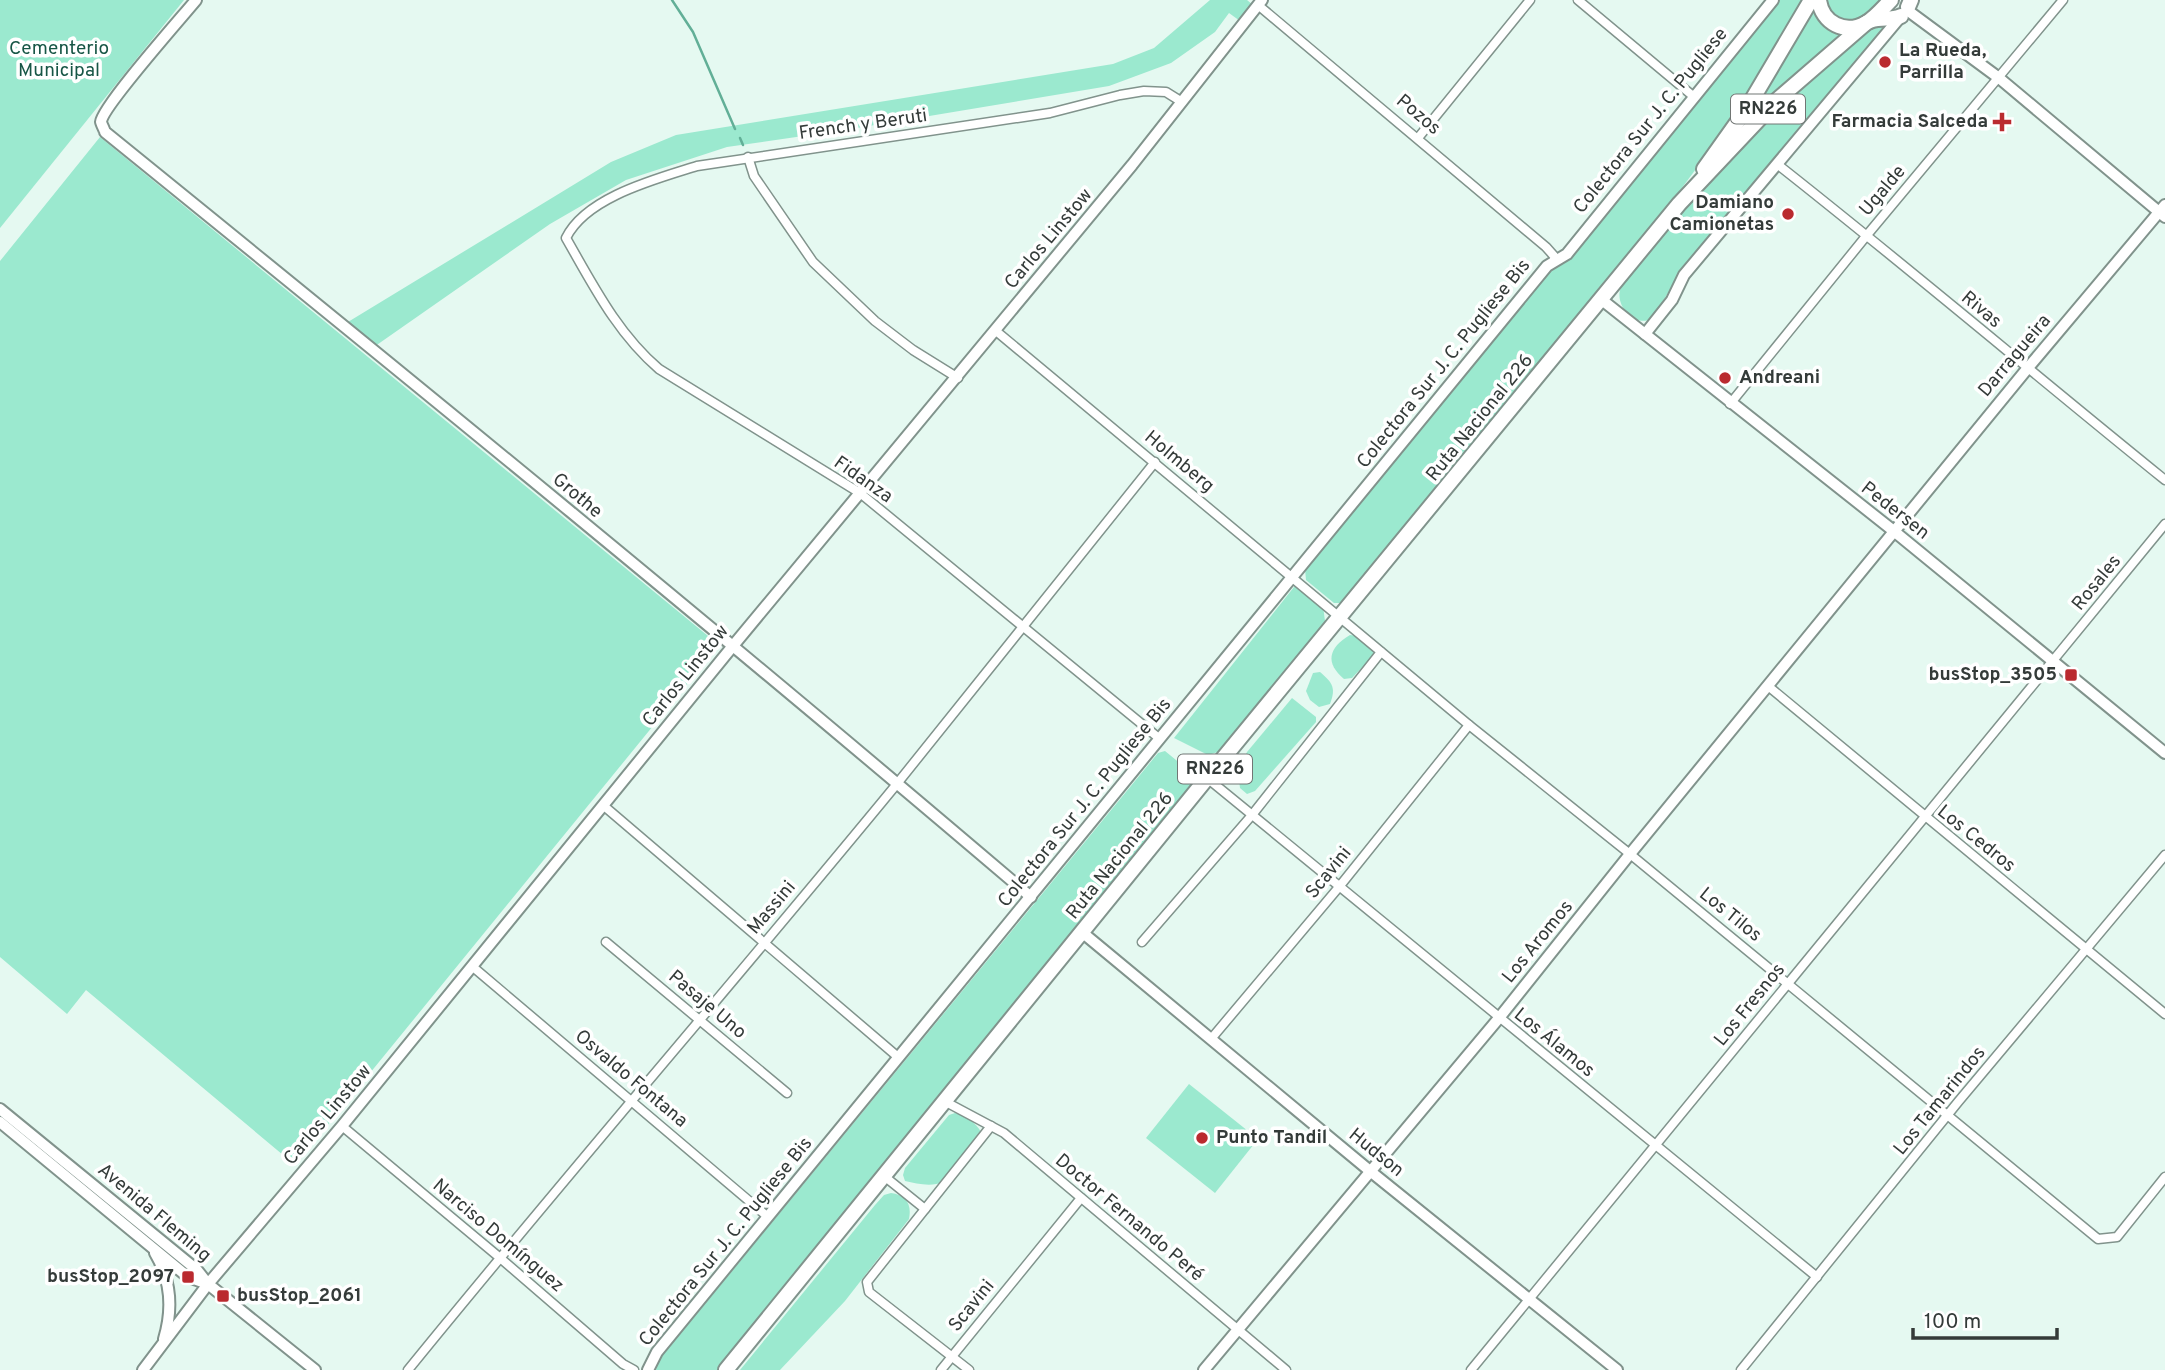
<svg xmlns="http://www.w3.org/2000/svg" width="2165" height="1370" font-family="Overpass,sans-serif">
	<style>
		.green { fill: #9be9cf }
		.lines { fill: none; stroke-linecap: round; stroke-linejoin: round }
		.stream { stroke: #62af97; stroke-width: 2.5 }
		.street-casing { stroke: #81938c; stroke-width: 11 }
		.secondary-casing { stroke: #81938c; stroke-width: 14 }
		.highway-casing { stroke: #81938c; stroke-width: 18 }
		.street { stroke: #fff; stroke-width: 8 }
		.secondary { stroke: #fff; stroke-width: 10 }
		.highway { stroke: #fff; stroke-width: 14 }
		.poi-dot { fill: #ba2a2f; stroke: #fff; stroke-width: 2.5 }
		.labels { text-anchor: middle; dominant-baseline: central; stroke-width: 7; stroke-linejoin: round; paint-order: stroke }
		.shield { fill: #fff; stroke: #717674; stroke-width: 2 }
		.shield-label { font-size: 18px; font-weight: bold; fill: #343b39 }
		.park-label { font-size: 19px; fill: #175646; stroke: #fff }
		.poi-label { font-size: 19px; font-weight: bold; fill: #343b39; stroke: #fff; text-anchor: start }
		.street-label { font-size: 19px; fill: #343b39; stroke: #fff }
	</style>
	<rect width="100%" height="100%" fill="#e5f9f1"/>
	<g class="green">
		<path d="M0 0H184L0 228Z"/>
		<path d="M1210 0H1247L1253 5 1240 21 1229 13 1215 32 1171 63 1109 86 851 129 727 147 626 180 550 224 371 349 343 325 611 162 676 135 1113 64 1154 48Z"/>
		<path d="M1780 0H1805L1751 95 1655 224 1342 603H1334L1306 580 1305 569 1550 272 1572 253Z"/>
		<path d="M1825 0H1883L1869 13 1851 22 1832 15Z"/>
		<path d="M1813 6 1849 34 1735 134Z"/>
		<path d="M1884 24 1887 27 1681 273 1652 318C1637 329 1613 306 1621 287L1718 170 1765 118 1841 50 1874 27Z"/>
		<path d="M100 137 719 645 295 1165 86 990 67 1014 0 957V261Z"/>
		<path d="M1294 587H1302L1323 606 1325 621 1221 751 1208 755 1174 738Z"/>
		<path d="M1350 635 1358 636 1374 651 1372 657 1352 678 1344 679C1325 663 1328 648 1350 635Z"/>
		<path d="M1320 672C1333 683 1336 688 1330 704L1319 707 1310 700 1306 691 1313 673Z"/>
		<path d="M1292 698 1316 717V722L1255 791 1247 794 1240 788 1238 771 1247 752Z"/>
		<path d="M1165 751 1198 778 817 1245 718 1370H656L658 1361 1158 753Z"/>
		<path d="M1189 1084 1258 1139 1215 1193 1146 1138Z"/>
		<path d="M955 1113C964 1114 977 1124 981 1132L978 1139 943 1182C932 1187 917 1184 905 1181L903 1175 905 1168 949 1115Z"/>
		<path d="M891 1193C906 1195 912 1204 909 1219L845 1301 780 1370H740L875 1205 884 1195Z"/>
	</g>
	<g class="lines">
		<g class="stream">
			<path d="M672 0 693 32 735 129"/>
			<path d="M740 138 743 145"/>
		</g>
		<g class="street-casing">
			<g id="street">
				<path d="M1578 0 1693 96"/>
				<path d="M1258 5 1546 247 1554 256V261"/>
				<path d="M1418 138 1530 0"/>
				<path d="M748 157 754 176 813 262 875 321 913 350 958 378"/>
				<path d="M1777 164C1908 267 2035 375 2165 480"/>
				<path d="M996 331 1469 725 1630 854 2098 1239 2117 1237 2165 1177"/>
				<path d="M1730 404 1867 235 2063 0"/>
				<path d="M1768 686 2165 1014"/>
				<path d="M1160 739 860 493 659 369C617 333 593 285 566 238 586 197 656 179 697 166L1050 113 1120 95 1144 91 1166 92 1182 102"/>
				<path d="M1207 778 1817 1277"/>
				<path d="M604 806 898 1057"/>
				<path d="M606 942 787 1093"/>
				<path d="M1142 942 1252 815 1381 652"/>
				<path d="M473 967 768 1217"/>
				<path d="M1211 1039 1339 887 1469 725"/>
				<path d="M944 1101 1004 1133 1286 1370"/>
				<path d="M342 1126 499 1257 623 1364 634 1370"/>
				<path d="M884 1176 925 1209"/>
				<path d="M408 1370C568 1173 735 981 896 785 983 678 1068 569 1155 462"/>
				<path d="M941 1370 1081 1198"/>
				<path d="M969 1370 869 1292 867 1282 991 1126"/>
				<path d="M1471 1370 2165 524"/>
				<path d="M1741 1370 1958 1102 2165 855"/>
			</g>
		</g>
		<g class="secondary-casing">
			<g id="secondary">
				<path d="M196 0C182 17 102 107 101 122 101 123 105 131 105 132 416 384 726 637 1031 897"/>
				<path d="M1907 10 1999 78 2165 217"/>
				<path d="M1602 300 1895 532 2165 753"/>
				<path d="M1645 334 1672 300 1684 275 1902 15"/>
				<path d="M1083 933 1370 1171 1617 1370"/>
				<path d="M0 1109 197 1270 208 1284 315 1370"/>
				<path d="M0 1122 188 1277 208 1284"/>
				<path d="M155 1253C171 1280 173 1309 164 1339"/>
				<path d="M143 1370 208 1284 342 1126 732 647 1132 165 1262 0"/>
				<path d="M648 1370 657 1352 1547 266 1567 254 1773 0"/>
				<path d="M1204 1370 1499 1018 1630 854 2027 369 2165 205"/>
			</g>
		</g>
		<g class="highway-casing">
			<g id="highway">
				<path d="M1819 0C1822 23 1845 35 1866 23 1875 18 1883 8 1891 0"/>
				<path d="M1908 7 1911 0"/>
				<path d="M1870 21C1881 16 1891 21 1901 16"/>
				<path d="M1704 169 1746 110 1811 0"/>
				<path d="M726 1370 1207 778 1679 204 1777 100 1866 23"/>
			</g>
		</g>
		<use href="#street" class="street"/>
		<use href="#secondary" class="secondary"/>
		<use href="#highway" class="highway"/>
	</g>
	<g class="poi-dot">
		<circle cx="1885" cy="62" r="7"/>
		<path d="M1998.5 111.5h7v7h7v7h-7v7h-7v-7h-7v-7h7z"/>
		<circle cx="1788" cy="214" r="7"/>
		<circle cx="1725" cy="378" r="7"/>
		<rect x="2064" y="668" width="14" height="14" rx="3.5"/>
		<circle cx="1202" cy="1138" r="7"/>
		<rect x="181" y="1270" width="14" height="14" rx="3.5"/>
		<rect x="216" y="1289" width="14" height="14" rx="3.5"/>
	</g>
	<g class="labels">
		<g class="shield">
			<rect x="1731" y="94.5" width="74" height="29" rx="5"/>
			<rect x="1178" y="754.5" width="74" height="29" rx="5"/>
		</g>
		<g class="shield-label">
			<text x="1768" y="109">RN226</text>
			<text x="1215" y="769">RN226</text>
		</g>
		<g class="park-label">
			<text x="59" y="49">Cementerio<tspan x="59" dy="22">Municipal</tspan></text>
		</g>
		<g class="poi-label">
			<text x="1899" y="51">La Rueda,<tspan x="1899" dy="22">Parrilla</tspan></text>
			<text x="1988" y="122" text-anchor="end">Farmacia Salceda</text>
			<text x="1774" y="203" text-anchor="end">Damiano<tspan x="1774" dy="22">Camionetas</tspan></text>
			<text x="1739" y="378">Andreani</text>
			<text x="2057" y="675" text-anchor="end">busStop_3505</text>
			<text x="1216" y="1138">Punto Tandil</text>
			<text x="174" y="1277" text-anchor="end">busStop_2097</text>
			<text x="237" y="1296">busStop_2061</text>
		</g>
		<g class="street-label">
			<text transform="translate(1418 115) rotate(40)">Pozos</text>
			<text transform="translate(1651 121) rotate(-51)">Colectora Sur J. C. Pugliese</text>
			<text transform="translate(863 125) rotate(-8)">French y Beruti</text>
			<text transform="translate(1883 191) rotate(-50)">Ugalde</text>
			<text transform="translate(1049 239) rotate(-50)">Carlos Linstow</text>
			<text transform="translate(1981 310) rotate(40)">Rivas</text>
			<text transform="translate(2015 356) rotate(-50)">Darragueira</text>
			<text transform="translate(1444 364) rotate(-51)">Colectora Sur J. C. Pugliese Bis</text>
			<text transform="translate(1480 418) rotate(-51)">Ruta Nacional 226</text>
			<text transform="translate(1179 462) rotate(40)">Holmberg</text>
			<text transform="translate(863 480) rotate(35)">Fidanza</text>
			<text transform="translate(577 496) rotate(40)">Grothe</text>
			<text transform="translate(1895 511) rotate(38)">Pedersen</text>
			<text transform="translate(2097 583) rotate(-51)">Rosales</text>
			<text transform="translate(686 676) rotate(-51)">Carlos Linstow</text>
			<text transform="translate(1085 803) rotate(-51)">Colectora Sur J. C. Pugliese Bis</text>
			<text transform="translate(1976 839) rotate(39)">Los Cedros</text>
			<text transform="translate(1120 856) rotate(-51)">Ruta Nacional 226</text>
			<text transform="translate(1329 873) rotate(-51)">Scavini</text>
			<text transform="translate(772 908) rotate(-50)">Massini</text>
			<text transform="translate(1730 915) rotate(39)">Los Tilos</text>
			<text transform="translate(1538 942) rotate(-51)">Los Aromos</text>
			<text transform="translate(707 1005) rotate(40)">Pasaje Uno</text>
			<text transform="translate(1750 1005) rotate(-51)">Los Fresnos</text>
			<text transform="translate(1554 1043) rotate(39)">Los Álamos</text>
			<text transform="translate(631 1079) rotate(40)">Osvaldo Fontana</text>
			<text transform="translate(1940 1101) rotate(-51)">Los Tamarindos</text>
			<text transform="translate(328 1115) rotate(-50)">Carlos Linstow</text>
			<text transform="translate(1376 1153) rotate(39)">Hudson</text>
			<text transform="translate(154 1213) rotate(40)">Avenida Fleming</text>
			<text transform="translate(1129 1218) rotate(40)">Doctor Fernando Peré</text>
			<text transform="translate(498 1236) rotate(40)">Narciso Domínguez</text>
			<text transform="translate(726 1242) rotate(-51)">Colectora Sur J. C. Pugliese Bis</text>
			<text transform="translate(972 1306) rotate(-51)">Scavini</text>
		</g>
	</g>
	<path d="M1913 1328v10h144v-10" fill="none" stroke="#343b39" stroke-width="3.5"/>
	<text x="1924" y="1328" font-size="21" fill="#343b39" stroke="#ffffff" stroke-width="5" paint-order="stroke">100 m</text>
</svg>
